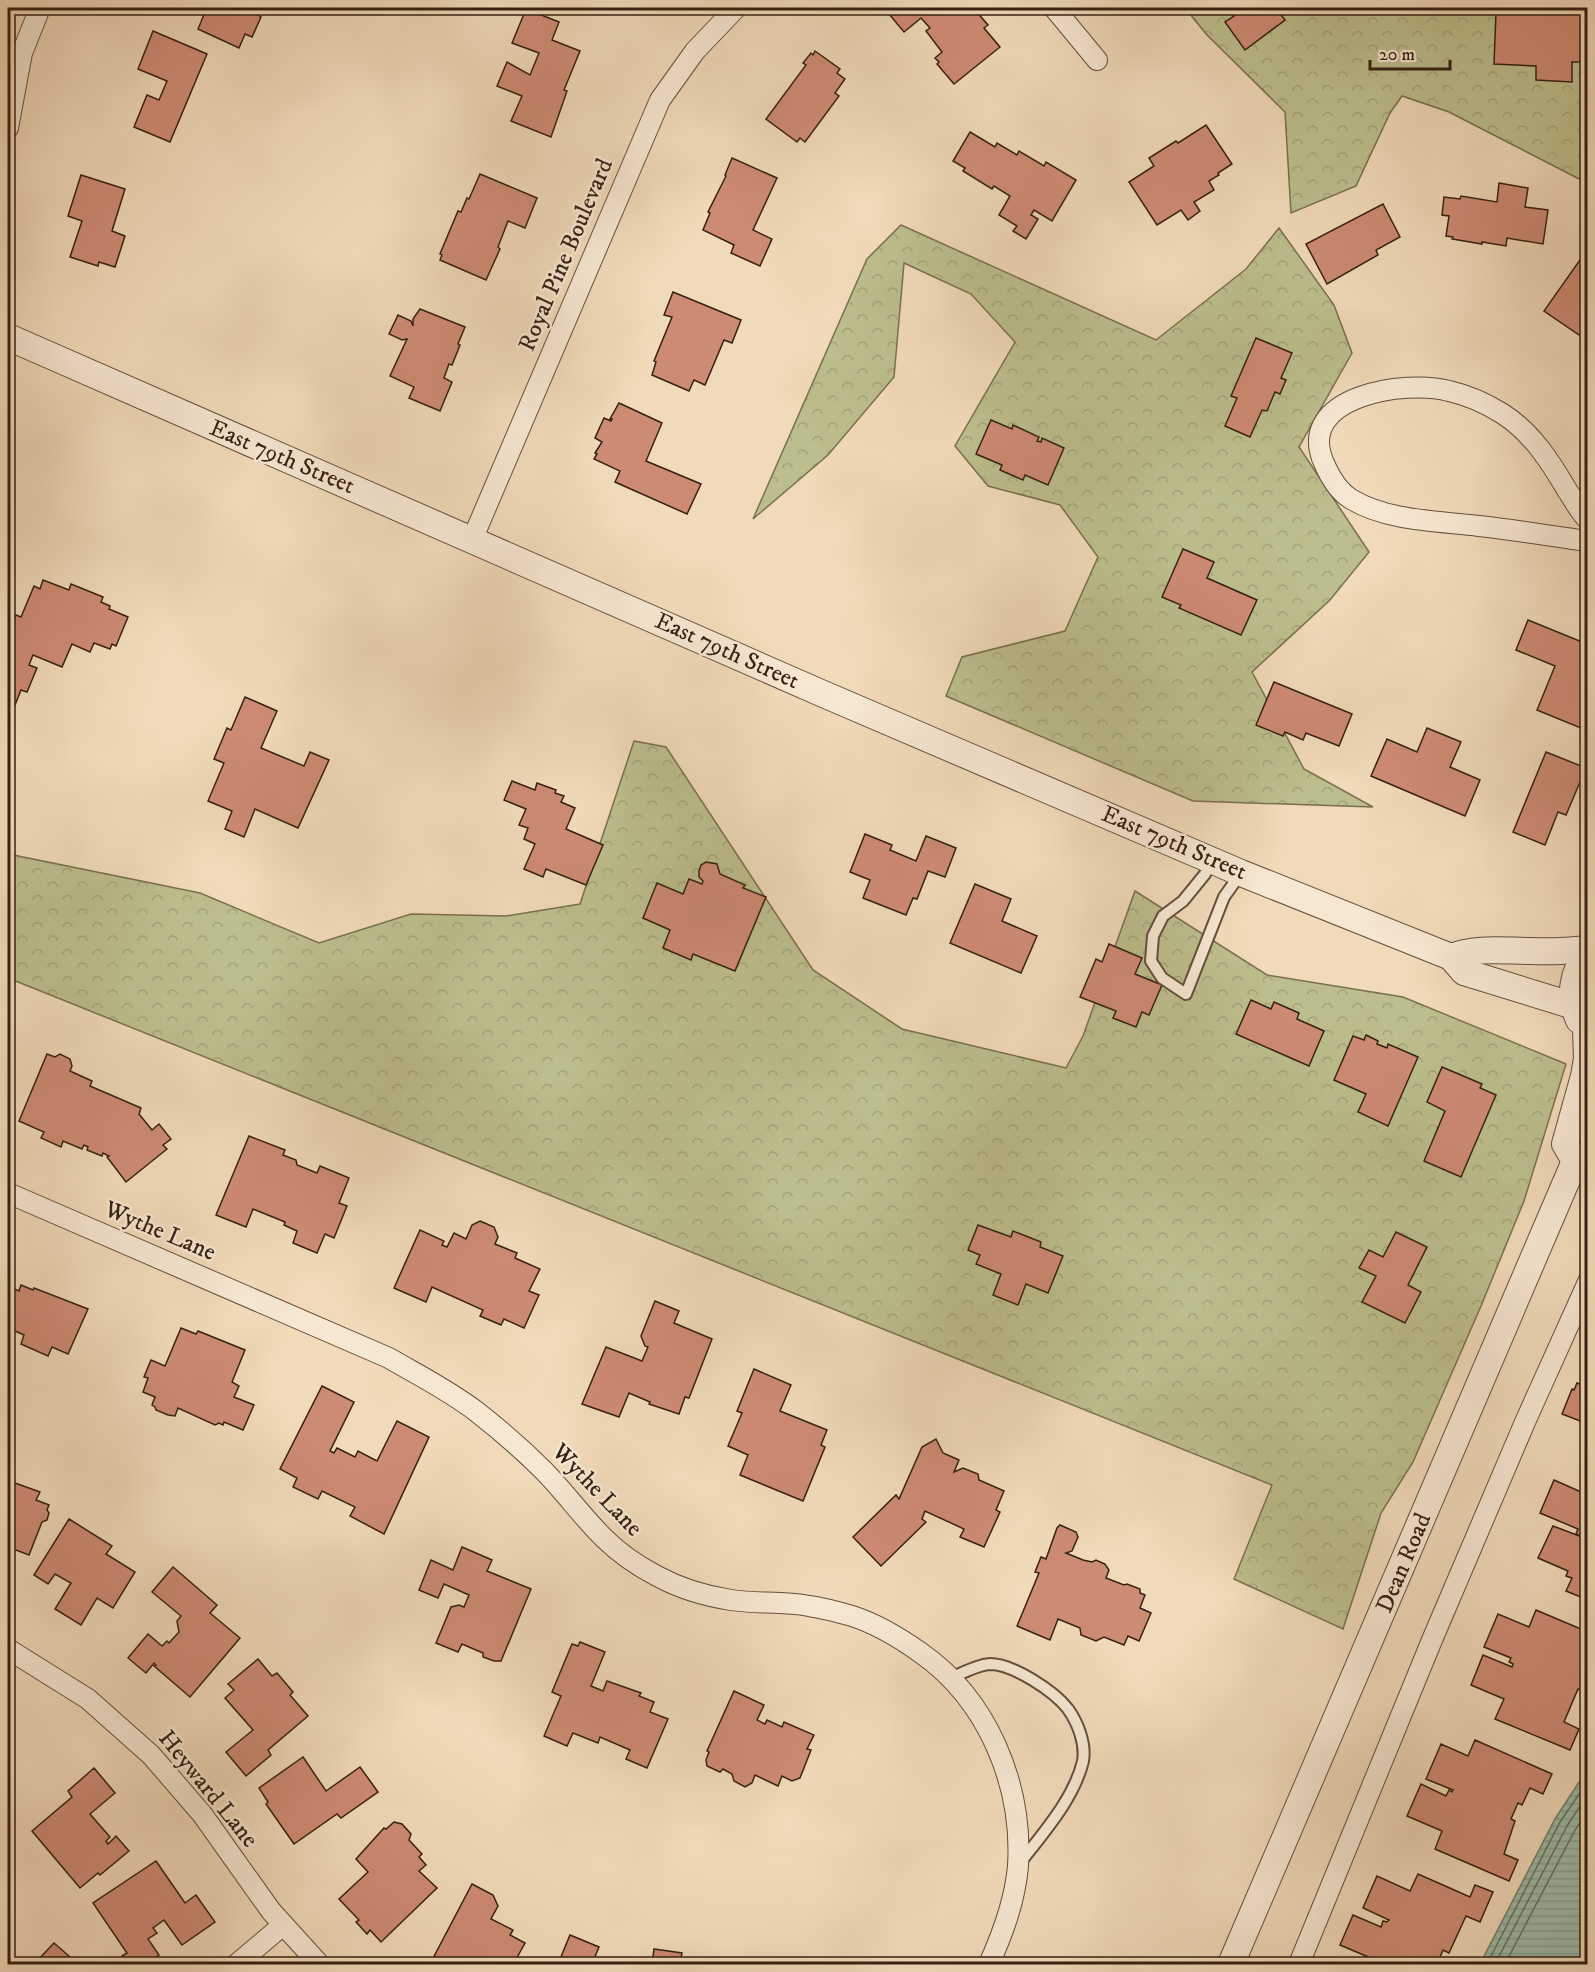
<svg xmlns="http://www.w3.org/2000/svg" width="1595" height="1972" font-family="'IM FELL DW Pica',serif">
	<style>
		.forest { fill: url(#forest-crowns); stroke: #796f50; stroke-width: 1.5 }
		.water { fill: url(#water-rules); stroke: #737d6d; stroke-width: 1.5 }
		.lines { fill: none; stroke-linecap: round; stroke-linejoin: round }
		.shore { stroke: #686e5e; stroke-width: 1.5 }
		.building { fill: #ce8b74; stroke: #352013; stroke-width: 1.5 }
		.service-casing { stroke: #644e3c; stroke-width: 14 }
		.minor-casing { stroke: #644e3c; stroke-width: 22 }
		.tertiary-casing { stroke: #644e3c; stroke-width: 28 }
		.service { stroke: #f6e7d2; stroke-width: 10 }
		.minor { stroke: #f6e7d2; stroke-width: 20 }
		.tertiary { stroke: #f6e7d2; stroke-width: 26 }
		.labels { text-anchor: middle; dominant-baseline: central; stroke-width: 5; stroke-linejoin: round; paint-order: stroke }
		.street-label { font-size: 24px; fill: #352013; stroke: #f6e7d2 }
	</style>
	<defs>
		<pattern id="forest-crowns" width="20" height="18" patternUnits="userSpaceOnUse" patternTransform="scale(1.5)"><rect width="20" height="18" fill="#bdbe8d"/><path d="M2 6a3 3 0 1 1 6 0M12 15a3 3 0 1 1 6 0" fill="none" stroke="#a3a379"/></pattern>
		<pattern id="water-rules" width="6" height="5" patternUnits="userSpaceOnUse" patternTransform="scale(1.5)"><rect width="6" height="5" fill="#9cbba9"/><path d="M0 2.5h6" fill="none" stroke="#87a091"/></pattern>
	</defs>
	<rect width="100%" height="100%" fill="#f1dab9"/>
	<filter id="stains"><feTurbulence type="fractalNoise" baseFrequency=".00333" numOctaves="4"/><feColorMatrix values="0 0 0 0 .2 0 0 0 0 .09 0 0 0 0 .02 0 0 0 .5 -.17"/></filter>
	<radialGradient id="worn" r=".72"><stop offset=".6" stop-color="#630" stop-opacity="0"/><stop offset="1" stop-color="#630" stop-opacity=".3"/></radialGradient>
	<g class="forest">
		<path d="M1185 8H1587V183L1449 112 1402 96 1390 113 1356 186 1291 213 1285 112 1207 35Z"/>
		<path d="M901 225 1156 340 1246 269 1279 228 1334 305 1352 353 1299 447 1369 552 1330 600 1252 672 1304 769 1373 807 1193 801 946 696 962 657 1065 631 1098 557 1060 505 988 486 955 446 1015 342 971 294 904 263 894 377 828 455 753 519 867 259Z"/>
		<path d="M634 741 666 747 813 970 902 1029 1066 1068 1083 1036 1135 891 1267 975 1403 997 1566 1064 1524 1201 1481 1306 1413 1462 1381 1513 1343 1629 1234 1579 1272 1485 8 978V854L200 893 319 943 411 914 506 916 580 904Z"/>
	</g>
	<path class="water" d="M1587 1770V1964H1480L1555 1819Z"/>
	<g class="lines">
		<g class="shore">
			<path d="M1487 1964 1560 1822 1588 1781"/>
			<path d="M1495 1964 1567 1826 1588 1794"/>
			<path d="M1505 1964 1575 1830 1588 1811"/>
		</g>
	</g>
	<g class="building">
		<path d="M204 8H258L255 13 261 17 252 37 245 34 239 48 198 29 205 12 202 11Z"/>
		<path d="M884 8H967L972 14 975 10 988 25 984 28 1000 47 954 84 937 64 939 62 935 58 942 52 926 31 930 28 921 18 904 32Z"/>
		<path d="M1228 8H1276L1285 20 1245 50 1225 22 1234 16Z"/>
		<path d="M1553 8 1588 9V62H1572V82L1536 80V66L1494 64 1496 12 1520 14 1521 9 1553 10Z"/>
		<path d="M526 9 559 22 552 40 580 51 564 90 567 91 551 137 511 121 522 96 497 86 507 62 530 75 539 53 512 43Z"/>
		<path d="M153 31 207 54 170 142 134 127 147 95 159 100 167 81 138 69Z"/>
		<path d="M815 51 840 69 837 73 845 79 835 93 839 96 805 142 800 138 797 142 766 119 806 65 803 63 811 53 813 55Z"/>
		<path d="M1206 125 1232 164 1218 173 1219 175 1209 181 1214 190 1194 202 1200 211 1188 220 1181 210 1157 225 1129 182 1154 166 1149 158 1176 141 1178 143Z"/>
		<path d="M970 132 995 147 997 143 1017 155 1019 151 1044 166 1046 162 1076 180 1052 221 1034 210 1031 215 1038 219 1026 239 1013 231 1017 226 999 215 1010 196 994 186 992 189 963 171 965 168 953 161Z"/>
		<path d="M732 158 777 178 753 230 772 239 760 266 731 253 734 245 703 230 710 213 708 212 726 176 725 175Z"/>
		<path d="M480 174 537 198 525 228 508 221 498 247 500 249 486 280 440 260 442 255 440 254 458 211 461 212 467 198 469 199Z"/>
		<path d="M81 175 125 189 112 231 125 236 115 267 99 262 98 266 70 257 82 221 68 216Z"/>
		<path d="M1499 183 1528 188 1525 207 1548 210 1543 244 1507 238 1506 246 1482 242V244L1452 239 1453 237 1446 236 1449 216 1442 215 1444 197 1460 199 1461 196 1497 202Z"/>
		<path d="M1383 204 1400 237 1376 250 1378 255 1327 284 1306 244Z"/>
		<path d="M1582 257 1588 261V341L1544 311Z"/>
		<path d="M673 292 741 320 732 343 724 340 705 385 694 380 689 391 652 375 656 362 654 361 672 317 664 315Z"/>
		<path d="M420 309 465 327 458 344 460 345 452 365 449 364 444 378 452 382 440 411 409 398 414 387 390 376 407 339 402 340 389 334 398 315 411 321 413 326V319Z"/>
		<path d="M1256 338 1292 353 1281 378 1286 380 1280 394 1275 392 1267 411 1262 410 1250 437 1225 426 1237 398 1231 396Z"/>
		<path d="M619 403 662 423 646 461 701 484 687 514 615 482 620 471 594 459 597 454 595 453 602 442 595 438 604 418 611 421 612 419H610Z"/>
		<path d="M991 420 1012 429 1013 425 1039 437 1037 441 1041 442 1042 438 1064 448 1048 485 1025 475 1023 480 1000 470 1002 465 976 454Z"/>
		<path d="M1183 549 1214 562 1207 578 1257 600 1241 635 1179 608 1181 605 1162 597Z"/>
		<path d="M43 580 69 590 71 584 103 597 101 602 110 606 109 609 128 617 116 646 112 644 110 649 94 643 90 652 72 644 62 667 33 655 29 665 37 668 27 692 21 690 15 705 8 702V633L16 615 21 617 34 586 40 589Z"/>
		<path d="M1528 620 1582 642 1584 639 1588 641V731L1537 710 1555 666 1516 650Z"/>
		<path d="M1274 682 1352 714 1339 746 1306 733 1303 740 1285 732 1283 736 1256 725Z"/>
		<path d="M245 697 277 711 261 748 304 766 310 752 329 760 298 828 255 809 244 837 225 829 232 811 208 801 224 763 214 759 227 728 231 730Z"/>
		<path d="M1427 728 1461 742 1450 767 1480 780 1465 816 1371 776 1387 739 1417 752Z"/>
		<path d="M1546 752 1586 768 1566 815 1558 812 1545 845 1513 832Z"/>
		<path d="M512 781 535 790 537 783 556 790 555 793 564 796 561 802 575 808 566 829 603 845 586 885 546 869 543 877 524 869 535 844 524 839 528 828 519 825 526 809 504 800Z"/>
		<path d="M865 834 892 845 890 850 916 861 926 836 956 848 945 877 928 871 917 899 913 898 906 915 863 898 870 880 850 872Z"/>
		<path d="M706 862 717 864 720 874 745 885 743 888 766 897 735 971 693 954 691 960 663 948 670 930 643 918 657 883 683 894 689 879 702 884 703 881 699 877V871L701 865Z"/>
		<path d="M975 884 1011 899 1002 921 1037 936 1021 973 950 943Z"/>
		<path d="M1109 944 1142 958 1135 974 1162 985 1149 1015 1142 1012 1136 1027 1113 1018 1116 1011 1080 997 1096 959 1102 962Z"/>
		<path d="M1251 1000 1271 1009 1274 1002 1299 1013 1297 1019 1324 1031 1309 1066 1236 1034Z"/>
		<path d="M1366 1035 1378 1041 1377 1044 1387 1048 1388 1044 1418 1057 1388 1126 1358 1112 1366 1094 1334 1080 1353 1036 1364 1040Z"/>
		<path d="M47 1054 55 1057 60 1054 70 1059 72 1066 70 1071 92 1081 90 1086 141 1108 139 1114 152 1130 159 1124 171 1139 163 1145 167 1149 126 1182 107 1157 109 1156 103 1153 102 1156 87 1150 88 1147 84 1145 82 1149 63 1141 61 1147 41 1138 44 1132 19 1121Z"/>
		<path d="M1442 1067 1482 1084 1480 1088 1496 1095 1461 1177 1424 1161 1445 1111 1427 1102Z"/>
		<path d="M249 1136 285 1150 283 1155 296 1160 297 1165 317 1173 320 1166 349 1178 339 1203 347 1206 334 1238 325 1234 317 1253 293 1243 297 1231 284 1225 285 1222 253 1209 246 1227 216 1215Z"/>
		<path d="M480 1221 494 1227 498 1237 495 1244 517 1253 515 1258 540 1269 529 1291 539 1295 524 1328 504 1319 501 1325 480 1316 483 1310 432 1287 426 1302 394 1288 420 1230 444 1241 442 1245 447 1247 454 1233 466 1239 472 1225Z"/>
		<path d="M978 1225 1011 1237 1013 1231 1041 1242 1040 1247 1063 1256 1048 1293 1026 1284 1018 1305 993 1295 1001 1274 976 1264 980 1255 968 1250Z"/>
		<path d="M1396 1232 1427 1247 1408 1285 1421 1292 1405 1323 1362 1302 1376 1276 1359 1268 1369 1250 1383 1257Z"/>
		<path d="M21 1285 33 1290 34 1288 88 1309 68 1354 52 1347 48 1356 21 1344 24 1335 8 1328V1286L19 1291Z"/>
		<path d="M655 1301 679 1311 674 1323 712 1339 689 1398 685 1397 679 1414 649 1404 650 1402 629 1393 619 1417 582 1404 606 1347 642 1361 648 1347 645 1346 641 1336Z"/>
		<path d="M181 1328 196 1334 198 1331 245 1350 232 1382 239 1386 234 1397 254 1405 243 1430 224 1422 223 1425 219 1423 215 1425 178 1408 175 1416 168 1415 156 1410 155 1407 152 1405 155 1397 143 1392 148 1378 144 1377 151 1360 165 1366Z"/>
		<path d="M754 1369 791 1385 780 1411 827 1430 821 1445 825 1447 803 1501 740 1475 748 1455 728 1446 742 1413 737 1411Z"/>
		<path d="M1577 1383 1588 1387V1424L1562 1414 1572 1389 1574 1390Z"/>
		<path d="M322 1386 354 1402 330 1451 334 1453 337 1448 355 1457 358 1451 377 1461 397 1421 429 1437 384 1534 350 1516 355 1507 322 1491 318 1499 293 1487 297 1478 280 1469Z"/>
		<path d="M936 1439 943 1453 959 1460 954 1472 963 1468 978 1474 979 1480 1004 1491 996 1510 1000 1512 984 1547 960 1537 964 1529 925 1511 922 1519 926 1522 881 1566 853 1537 896 1495 899 1499 922 1447Z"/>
		<path d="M1554 1480 1588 1495V1600L1566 1591 1572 1578 1566 1576 1568 1571 1538 1558 1553 1526 1582 1537 1576 1534 1578 1529 1540 1513Z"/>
		<path d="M15 1483 40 1492 36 1500 49 1505 47 1510 49 1513 47 1520 42 1522 29 1555 8 1547V1488L13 1490Z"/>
		<path d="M69 1519 112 1546 106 1554 135 1572 113 1608 97 1598 81 1625 55 1609 71 1583 55 1574 48 1584 34 1575Z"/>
		<path d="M1060 1525 1076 1532 1078 1537 1072 1551 1066 1553 1083 1560 1092 1562 1096 1560 1105 1564 1109 1570 1106 1578 1124 1585 1127 1584 1140 1589V1593L1145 1595 1140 1608 1151 1613 1139 1641 1128 1636 1124 1645 1104 1637 1096 1641 1081 1635 1080 1628 1058 1619 1050 1640 1017 1626 1039 1573 1035 1572 1041 1557 1046 1559 1057 1528Z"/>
		<path d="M462 1547 492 1560 487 1571 531 1589 501 1661H494L483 1657V1653L462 1644 458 1652 436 1643 451 1607 459 1605 464 1607 469 1595 444 1584 438 1598 419 1590 431 1560 453 1570Z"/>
		<path d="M173 1567 217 1605 210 1613 240 1638 190 1697 154 1666 156 1665 154 1663 146 1673 128 1658 148 1634 162 1646 167 1641 169 1643 179 1632 177 1621 181 1616 152 1592Z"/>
		<path d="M1536 1610 1588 1632V1664L1585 1670 1588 1671V1685L1585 1692 1578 1689 1564 1722 1579 1729 1570 1750 1495 1719 1504 1699 1471 1685 1483 1655 1512 1667 1513 1664 1509 1662 1511 1658 1484 1647 1498 1614 1529 1627Z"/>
		<path d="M580 1642 605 1652 591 1686 603 1691 607 1681 641 1693 639 1696 654 1702 650 1712 668 1719 647 1768 626 1759 630 1750 600 1737 598 1743 573 1733 567 1746 544 1736 561 1696 552 1692 572 1644 578 1646Z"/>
		<path d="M258 1659 272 1676 277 1673 293 1692 290 1695 308 1716 268 1750 271 1755 246 1776 226 1752 253 1730 225 1698 234 1690 228 1684Z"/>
		<path d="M734 1691 764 1705 757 1720 765 1724 767 1720 782 1727 784 1722 814 1735 807 1749 811 1750 800 1778 792 1781 782 1776 778 1786 755 1775 752 1783 745 1787 734 1781 732 1774 723 1769 720 1772 707 1766 706 1760 709 1752 707 1751Z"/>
		<path d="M1475 1740 1552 1774 1543 1794 1530 1788 1522 1805 1518 1803 1511 1819 1515 1821 1504 1854 1518 1860 1509 1881 1435 1849 1442 1831 1407 1816 1421 1784 1446 1796 1449 1790 1452 1792 1453 1790 1426 1779 1441 1744 1468 1756Z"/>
		<path d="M303 1757 326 1791 360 1767 378 1792 341 1818 337 1814 294 1844 266 1804 268 1802 259 1788Z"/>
		<path d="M94 1768 115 1793 90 1814 110 1837 106 1841 108 1844 116 1836 129 1851 100 1875 98 1873 80 1888 32 1831 72 1797 68 1791Z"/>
		<path d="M394 1822 402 1824 411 1834 409 1840 422 1854 419 1857 426 1865 419 1871 437 1888 381 1942 370 1930 367 1934 356 1922 359 1920 339 1899 368 1872 356 1859 384 1828 386 1829Z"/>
		<path d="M156 1861 185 1903 196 1895 215 1922 182 1945 164 1920 153 1928 157 1933 148 1939 159 1955 146 1964H128L122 1956 127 1953 93 1903Z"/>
		<path d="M1418 1874 1470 1897 1475 1885 1493 1892 1480 1922 1466 1916 1449 1953 1443 1950 1437 1964H1371L1373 1959 1340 1945 1353 1915 1381 1927 1383 1921 1387 1922 1389 1920 1363 1908 1377 1876 1410 1891Z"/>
		<path d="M472 1884 493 1895 498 1906 491 1919 513 1930 510 1935 525 1943 515 1961 513 1960 511 1964H430Z"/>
		<path d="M570 1935 599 1947 592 1964H558Z"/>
		<path d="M54 1943 78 1964H34Z"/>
		<path d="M654 1949 682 1953 681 1958 699 1962V1964H652Z"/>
	</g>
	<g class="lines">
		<g class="service-casing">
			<g id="service">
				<path d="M1212 861 1205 874 1183 901 1163 916 1153 936 1151 961 1162 978 1186 994 1224 897 1241 873"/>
				<path d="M951 1678C962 1673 977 1665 990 1664 1013 1664 1054 1691 1068 1709 1078 1723 1086 1744 1083 1761 1074 1799 1043 1833 1020 1863"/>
			</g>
		</g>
		<g class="minor-casing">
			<g id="minor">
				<path d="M1054 8 1097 60"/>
				<path d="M8 128 22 53 40 8"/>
				<path d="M1588 520C1579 511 1574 500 1567 490 1550 461 1532 433 1503 414 1487 404 1467 395 1449 391 1406 379 1294 396 1324 463 1330 477 1338 491 1351 499 1387 521 1438 521 1479 526 1515 530 1551 536 1588 541"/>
				<path d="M472 540 660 100 695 51 736 8"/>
				<path d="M8 1193 389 1358C418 1375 450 1391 477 1412 500 1430 522 1449 543 1470 565 1492 583 1518 605 1539 620 1554 638 1566 657 1576 679 1588 705 1596 731 1600 756 1604 783 1601 809 1606 823 1608 838 1612 852 1616 877 1624 900 1638 921 1653 988 1700 1023 1785 1018 1866 1015 1901 1003 1933 989 1964"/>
				<path d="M8 1649 88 1699 151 1755 202 1814 271 1911 319 1964"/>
				<path d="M237 1964 283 1925"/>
				<path d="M1299 1964 1432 1640 1525 1422 1588 1282"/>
			</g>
		</g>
		<g class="tertiary-casing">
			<g id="tertiary">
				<path d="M8 337 821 693 1241 873 1451 957 1464 972 1574 1006"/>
				<path d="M1451 957C1476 947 1504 951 1531 951 1550 952 1568 951 1588 949"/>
				<path d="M1579 1020C1569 998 1571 973 1588 953"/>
				<path d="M1575 1161 1565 1144 1584 1076 1587 1059 1586 1030"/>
				<path d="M1231 1964 1575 1161 1588 1154"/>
			</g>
		</g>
		<use href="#service" class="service"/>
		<use href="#minor" class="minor"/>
		<use href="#tertiary" class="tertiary"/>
	</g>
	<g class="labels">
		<g class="street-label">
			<text transform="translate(566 255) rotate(-67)">Royal Pine Boulevard</text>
			<text transform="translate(282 457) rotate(23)">East 79th Street</text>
			<text transform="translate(727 651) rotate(24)">East 79th Street</text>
			<text transform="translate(1174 843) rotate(23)">East 79th Street</text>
			<text transform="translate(160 1231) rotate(23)">Wythe Lane</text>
			<text transform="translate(597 1490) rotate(46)">Wythe Lane</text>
			<text transform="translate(1404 1563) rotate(-67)">Dean Road</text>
			<text transform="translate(208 1789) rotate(51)">Heyward Lane</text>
		</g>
	</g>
	<rect width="1595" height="1972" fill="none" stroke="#f1dab9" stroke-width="30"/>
	<rect x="9" y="9" width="1577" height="1954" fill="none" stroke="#352013" stroke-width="3"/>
	<rect x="15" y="15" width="1565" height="1942" fill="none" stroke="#352013" stroke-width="1.5"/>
	<path d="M1370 60v9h80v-9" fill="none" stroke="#352013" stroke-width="3"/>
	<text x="1379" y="60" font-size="18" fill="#352013" stroke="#f6e7d2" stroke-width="4.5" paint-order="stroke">20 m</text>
	<rect width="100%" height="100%" filter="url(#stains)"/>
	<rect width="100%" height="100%" fill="url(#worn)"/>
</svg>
